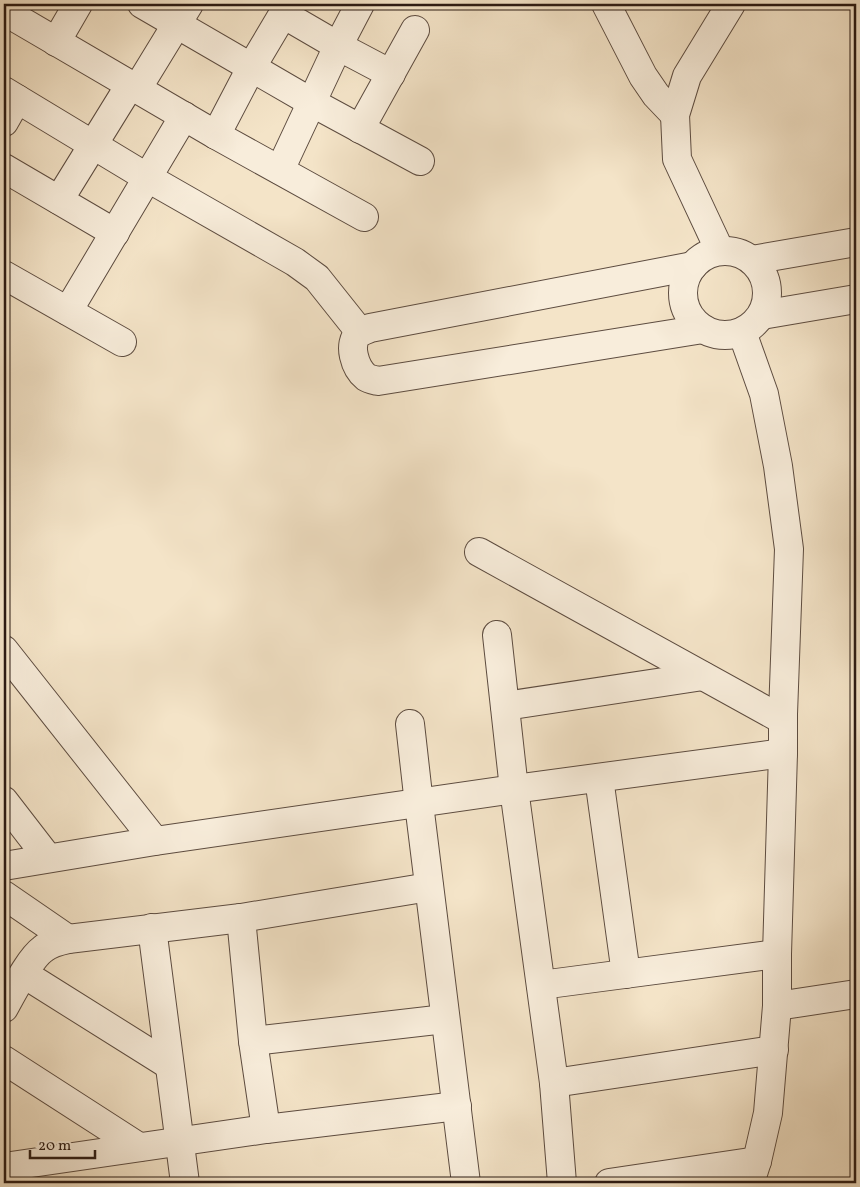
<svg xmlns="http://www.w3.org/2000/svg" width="860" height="1187" font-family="Vollkorn,serif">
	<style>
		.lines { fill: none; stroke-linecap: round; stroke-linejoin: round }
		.minor-casing { stroke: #5d4c40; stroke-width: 30 }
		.minor { stroke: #f8eddb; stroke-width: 28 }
	</style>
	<rect width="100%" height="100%" fill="#f4e4c8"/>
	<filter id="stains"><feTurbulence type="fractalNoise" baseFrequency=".004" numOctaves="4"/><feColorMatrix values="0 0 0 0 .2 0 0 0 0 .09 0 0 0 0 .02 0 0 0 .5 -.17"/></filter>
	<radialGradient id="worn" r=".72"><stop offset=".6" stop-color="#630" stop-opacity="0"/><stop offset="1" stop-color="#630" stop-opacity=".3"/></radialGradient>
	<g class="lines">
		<g class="minor-casing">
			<g id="minor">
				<path d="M142 4 311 102 420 161"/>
				<path d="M606 4 643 76 656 95 675 115"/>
				<path d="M4 11 216 135 364 217"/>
				<path d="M283 14 338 46 391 74"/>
				<path d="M56 42 78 4"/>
				<path d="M137 89 189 4"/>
				<path d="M4 91 148 178 295 262 317 278 360 332"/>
				<path d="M4 122 17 99"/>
				<path d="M360 129 415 30"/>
				<path d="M216 135 251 68 289 4"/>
				<path d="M4 168 115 233"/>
				<path d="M280 170 338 46 360 4"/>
				<path d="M59 200 130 85"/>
				<circle cx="725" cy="293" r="42"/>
				<path d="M720 251 677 159 675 115 687 76 731 4"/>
				<path d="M752 260 856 242"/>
				<path d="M693 266 370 328C366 330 362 331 359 333 347 344 355 368 366 377 369 379 374 380 378 381L703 329"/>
				<path d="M4 275 122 342"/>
				<path d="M68 311 184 116"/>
				<path d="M762 315 856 299"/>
				<path d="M742 332 764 394 778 466 789 549 783 714V753L777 954V1006L768 1113 757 1161 750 1183"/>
				<path d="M479 552 783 720"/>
				<path d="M497 635 514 789 554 1083 562 1183"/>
				<path d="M4 650 155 841"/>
				<path d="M505 706 703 676"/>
				<path d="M410 724 419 804 466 1183"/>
				<path d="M599 778 626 974"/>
				<path d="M4 801 48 858"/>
				<path d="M4 866 155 841 514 789 783 753"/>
				<path d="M4 895 68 939"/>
				<path d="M241 918 253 1041 266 1129"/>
				<path d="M152 928 185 1183"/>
				<path d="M24 974 169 1065"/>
				<path d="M541 985 777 954"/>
				<path d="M777 1006 856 994"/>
				<path d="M4 1008C13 992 29 959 43 949 50 943 59 941 68 939L241 918 429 887"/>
				<path d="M253 1041 445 1019"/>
				<path d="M4 1060 139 1147"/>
				<path d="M554 1083 774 1050"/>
				<path d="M4 1167 266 1129 457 1106"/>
				<path d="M609 1183 757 1161"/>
			</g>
		</g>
		<use href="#minor" class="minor"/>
	</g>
	<rect width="860" height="1187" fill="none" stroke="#f4e4c8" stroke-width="20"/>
	<rect x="5" y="5" width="850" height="1177" fill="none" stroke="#2b1a13" stroke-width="2.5"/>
	<rect x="10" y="10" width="840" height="1167" fill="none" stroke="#2b1a13"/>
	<path d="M30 1150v8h65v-8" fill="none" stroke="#2b1a13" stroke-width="2.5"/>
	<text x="38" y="1150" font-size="15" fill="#2b1a13" stroke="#f8eddb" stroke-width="4" paint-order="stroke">20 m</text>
	<rect width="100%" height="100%" filter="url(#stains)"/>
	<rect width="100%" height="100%" fill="url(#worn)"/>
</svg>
